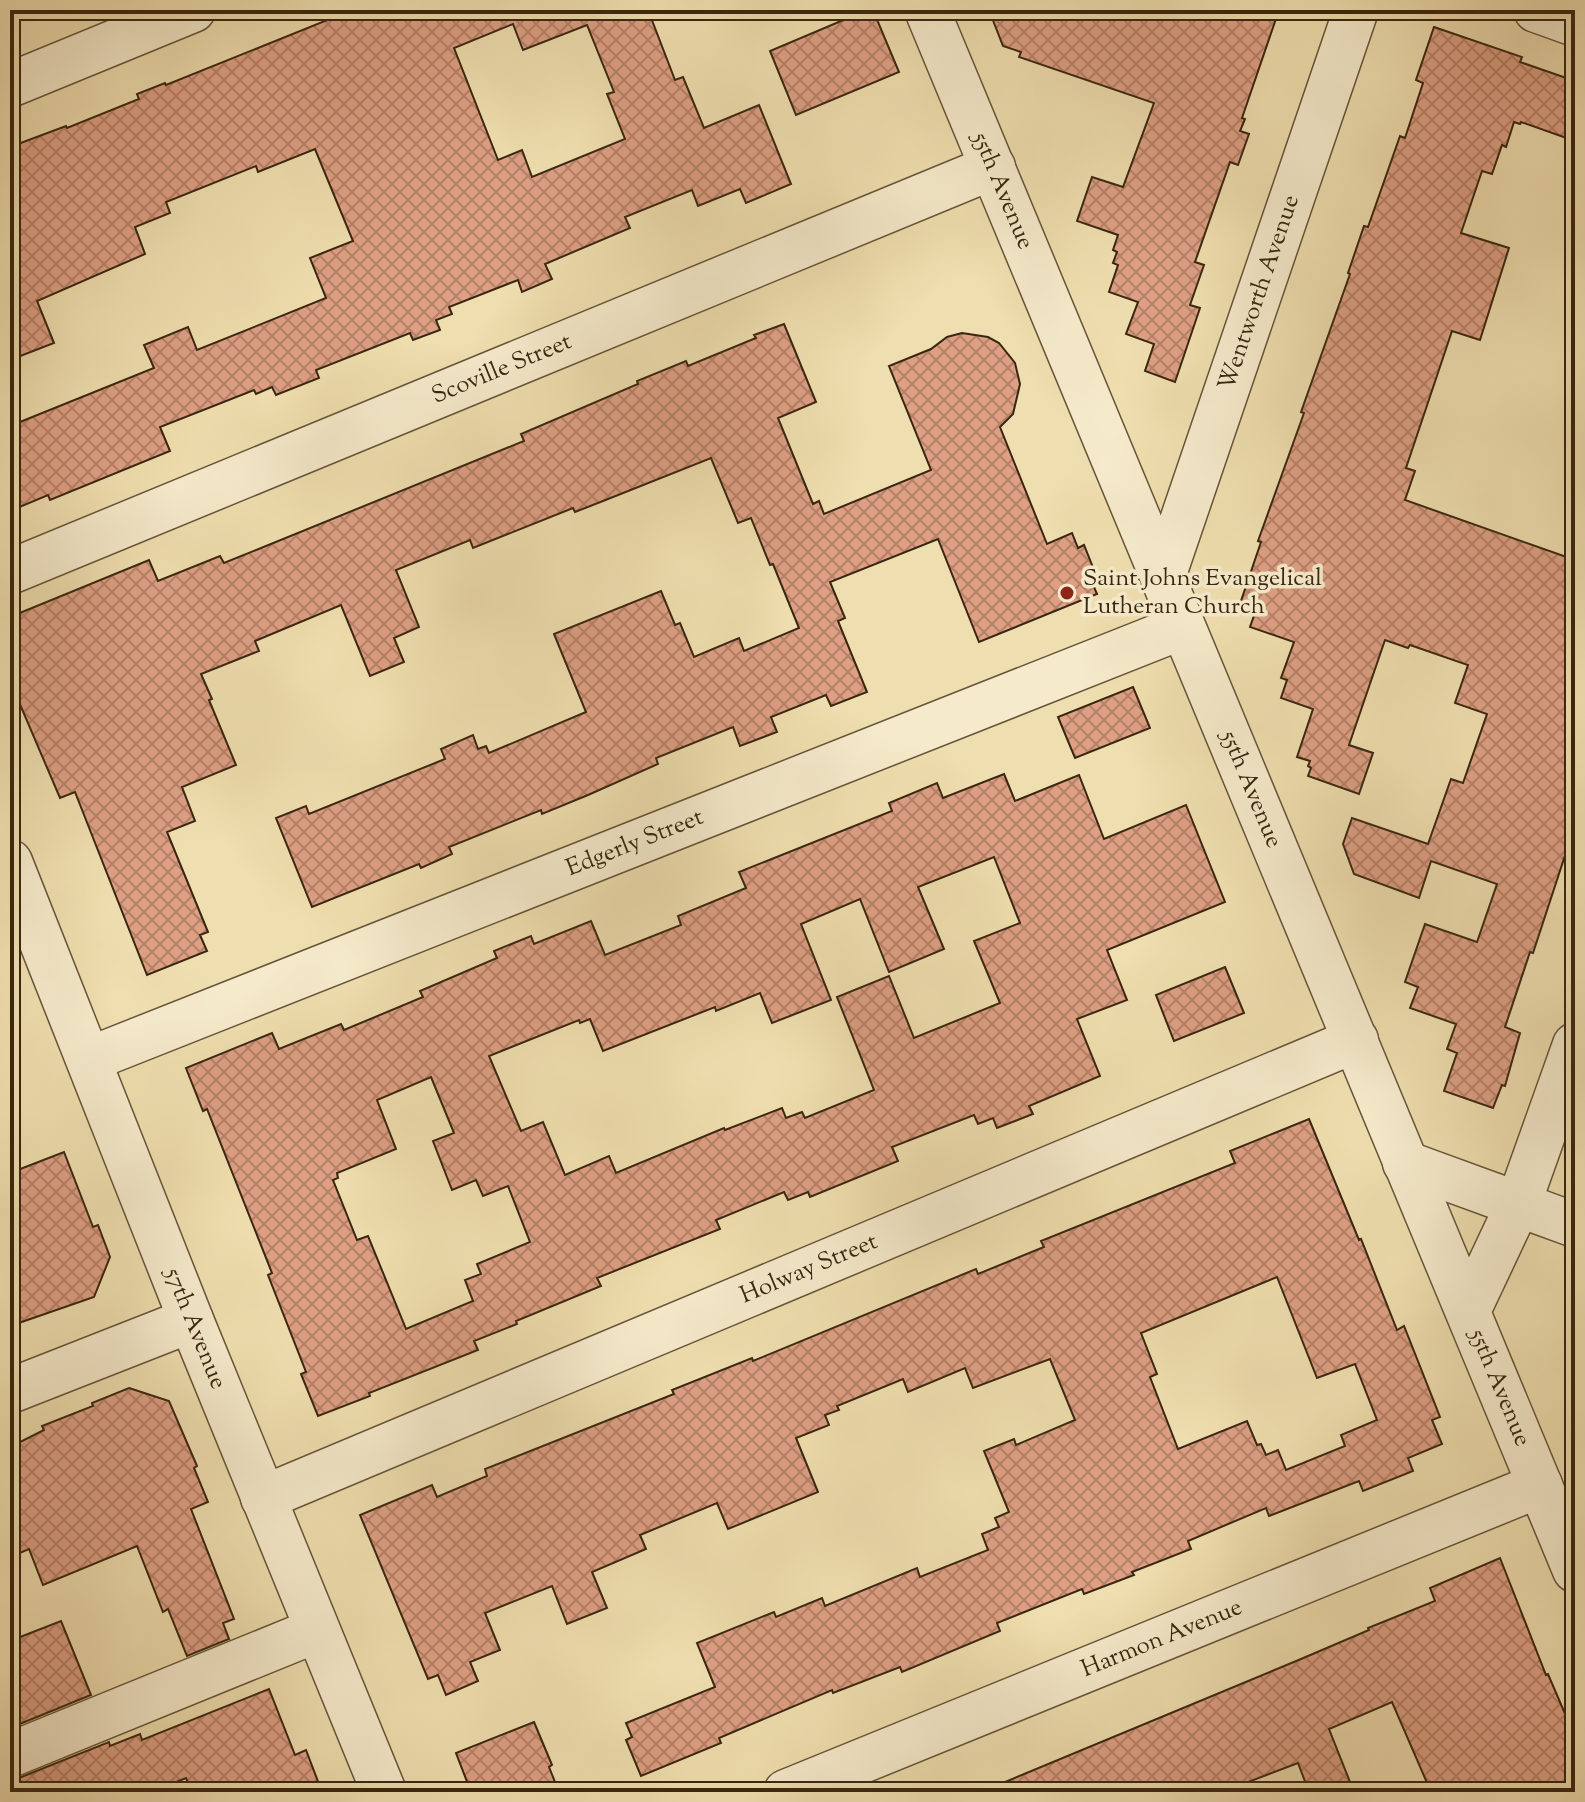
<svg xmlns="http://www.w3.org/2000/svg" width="1585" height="1802" font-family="'Sorts Mill Goudy',serif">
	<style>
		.building { fill: url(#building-cross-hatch); stroke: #392610; stroke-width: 2; fill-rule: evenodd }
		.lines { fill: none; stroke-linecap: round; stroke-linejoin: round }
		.minor-casing { stroke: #665438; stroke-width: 47 }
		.minor { stroke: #f5eacb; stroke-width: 44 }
		.poi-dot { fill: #8f2418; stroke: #f5eacb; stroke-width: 3 }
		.labels { text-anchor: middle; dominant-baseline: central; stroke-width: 7; stroke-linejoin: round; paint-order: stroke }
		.street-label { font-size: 24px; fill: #392610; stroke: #f5eacb }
		.poi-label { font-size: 24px; fill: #392610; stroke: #f5eacb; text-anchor: start }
	</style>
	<defs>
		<pattern id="building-cross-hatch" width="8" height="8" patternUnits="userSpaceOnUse" patternTransform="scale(2)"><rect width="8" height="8" fill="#de9f83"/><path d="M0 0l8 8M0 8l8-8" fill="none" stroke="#b5816a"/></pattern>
	</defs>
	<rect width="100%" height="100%" fill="#efdeaf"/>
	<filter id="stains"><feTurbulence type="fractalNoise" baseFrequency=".0025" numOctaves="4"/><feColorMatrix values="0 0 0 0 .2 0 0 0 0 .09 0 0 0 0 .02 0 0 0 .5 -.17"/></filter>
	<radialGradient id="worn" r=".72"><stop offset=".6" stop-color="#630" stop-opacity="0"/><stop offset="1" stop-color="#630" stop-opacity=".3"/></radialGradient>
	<g class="building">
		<path d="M327 10H648L675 80 683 77 704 128 759 105 791 184 746 203 740 189 698 206 692 190 625 217 630 228 545 264 552 279 522 292 518 280 449 307 452 314 436 320 440 330 413 340 410 333 316 370 319 378 276 395 272 387 256 394 254 390 160 427 170 451 50 500 48 495 10 511V426L154 368 144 345 188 327 197 350 326 298 310 258 353 241 315 149 258 172 256 166 166 202 170 213 135 227 145 254 37 301 54 343 10 360V147L66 126 67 128 139 99 137 94 165 83 166 85 330 19ZM513 24 523 50 587 25 614 92 607 94 625 139 532 177 522 150 498 160 454 48Z"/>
		<path d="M867 10H873L899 72 796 115 770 51Z"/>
		<path d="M989 10H1279L1242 118 1245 119 1240 131 1249 134 1238 165 1230 162 1195 262 1204 265 1190 305 1200 308 1175 382 1145 371 1154 344 1126 334 1138 302 1109 292 1118 265 1113 263 1117 252 1113 250 1118 235 1077 221 1092 177 1123 187 1154 103 1019 57 1021 52 1003 46Z"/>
		<path d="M1434 27 1522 57 1520 62 1575 81V141L1521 122 1520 124 1514 122 1506 147 1502 145 1492 174 1482 171 1461 233 1509 248 1480 340 1452 331 1406 468 1415 471 1405 500 1575 560V825L1533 953 1530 952 1505 1027 1520 1033 1505 1086 1502 1085 1493 1108 1444 1091 1457 1053 1447 1049 1456 1024 1410 1008 1418 987 1405 982 1425 924 1477 942 1497 884 1431 861 1419 898 1354 874 1343 844 1352 818 1428 844 1451 779 1463 783 1487 714 1455 703 1468 665 1410 645 1408 648 1385 640 1349 745 1373 753 1359 794 1308 776 1311 768 1308 766 1310 761 1297 757 1313 709 1281 698 1287 680 1281 678 1294 642 1250 627 1257 607 1241 601 1261 542 1258 541 1304 413 1301 412 1350 274 1348 273 1364 226 1368 227 1400 136 1405 138 1423 83 1416 80Z"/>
		<path d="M784 324 816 402 778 418 813 504 819 501 824 514 931 470 889 366 931 349 947 337 962 333 988 337 999 343 1015 363 1020 384 1013 414 1000 427 1047 544 1072 533 1078 548 1084 545 1096 575 1090 578 1097 594 979 642 938 539 830 582 845 618 838 621 867 692 831 706 826 695 771 717 777 732 740 746 733 727 656 758 658 764 588 795 542 814 541 810 449 847 452 854 421 868 419 864 312 907 276 818 306 806 309 814 445 759 441 749 473 735 478 749 486 746 489 753 586 712 554 634 661 591 675 625 680 623 694 657 739 638 744 651 799 628 773 564 770 565 751 518 738 523 711 458 603 501 575 512 573 508 473 548 470 540 396 570 419 627 394 638 404 662 370 676 341 605 255 641 259 651 201 674 212 699 209 700 236 765 182 787 195 821 167 832 208 932 200 935 207 951 147 975 75 792 60 798 10 681V617L149 560 158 581 220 556 224 563 524 441 521 434 638 384 637 381 686 361 688 366 756 338 754 335Z"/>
		<path d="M1133 687 1150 728 1075 758 1058 717Z"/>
		<path d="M1004 774 1015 801 1079 775 1104 839 1186 805 1225 902 1107 950 1127 1000 1077 1019 1100 1076 1029 1106 1033 1114 997 1128 993 1118 978 1124 974 1115 892 1147 898 1161 810 1197 808 1192 788 1200 784 1192 716 1220 720 1229 597 1278 601 1286 516 1321 517 1324 474 1341 478 1350 369 1393 370 1396 318 1416 301 1374 306 1372 268 1275 272 1273 207 1109 203 1111 186 1068 272 1033 279 1049 341 1024 344 1030 423 997 420 991 497 958 494 951 531 936 534 944 591 921 605 955 681 925 678 916 746 888 739 872 892 811 889 803 937 783 943 798ZM994 857 1020 923 974 941 1000 1003 914 1038 889 976 837 997 874 1090 805 1118 802 1112 786 1118 782 1108 725 1130 724 1128 616 1173 609 1156 565 1175 543 1122 521 1131 489 1056 579 1020 580 1023 590 1019 603 1051 715 1007 716 1011 760 993 772 1023 831 1000 801 924 860 899 889 972 944 949 918 887ZM431 1077 454 1133 433 1141 452 1190 476 1180 483 1196 508 1186 530 1242 477 1264 481 1274 465 1280 473 1301 406 1329 368 1236 357 1240 333 1180 338 1178 337 1173 396 1149 377 1100Z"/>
		<path d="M1225 967 1244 1013 1174 1041 1156 995Z"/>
		<path d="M1309 1119 1359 1240 1361 1239 1397 1330 1404 1326 1440 1417 1432 1420 1442 1444 1408 1458 1413 1471 1363 1491 1359 1481 1269 1516 1266 1508 1188 1541 1191 1549 1132 1572 1134 1575 1084 1594 1082 1589 997 1623 1000 1631 902 1672 900 1667 833 1693 832 1690 719 1738 721 1743 641 1776 626 1740 632 1737 626 1723 715 1687 697 1643 774 1612 776 1617 822 1598 825 1606 917 1568 920 1577 988 1550 982 1534 999 1527 995 1518 1009 1512 984 1451 1014 1439 1016 1445 1075 1420 1050 1359 973 1388 965 1368 908 1392 903 1379 837 1406 839 1410 825 1415 829 1425 796 1438 818 1492 728 1529 717 1503 640 1535 646 1549 592 1572 607 1608 567 1624 552 1586 485 1613 500 1650 470 1662 478 1681 446 1695 438 1675 428 1679 360 1515 432 1485 437 1497 487 1476 485 1469 674 1394 672 1390 752 1358 753 1361 976 1269 978 1274 1044 1247 1041 1241 1235 1163 1230 1151ZM1277 1277 1317 1378 1355 1364 1377 1420 1341 1435 1345 1446 1286 1470 1278 1450 1266 1455 1261 1444 1257 1445 1247 1421 1178 1449 1150 1377 1157 1374 1141 1333Z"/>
		<path d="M64 1152 93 1227 98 1225 110 1257 94 1297 10 1326V1173Z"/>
		<path d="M129 1388 169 1401 197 1466 194 1468 208 1502 191 1509 234 1619 223 1623 229 1639 187 1656 168 1609 163 1612 137 1546 43 1585 29 1549 10 1557V1447L44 1430 42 1426 93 1406 92 1403Z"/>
		<path d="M1500 1558 1546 1675 1548 1674 1575 1737V1792H1431L1392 1702 1329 1729 1354 1792H1309L1298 1763 1222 1792H981L1301 1659 1369 1630 1368 1628 1435 1601 1430 1588Z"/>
		<path d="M61 1621 91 1695 10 1728V1641Z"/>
		<path d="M269 1689 295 1755 306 1750 322 1792H192L186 1778 151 1792H10V1779L19 1778 109 1742 110 1746 140 1734 142 1740Z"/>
		<path d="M534 1722 552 1765 549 1767 559 1792H471L456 1753Z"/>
	</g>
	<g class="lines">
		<g class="minor-casing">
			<g id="minor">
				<path id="s1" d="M927 10 1575 1570"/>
				<path d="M1536 10 1575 24"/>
				<path d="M10 85 193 10"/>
				<path id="s2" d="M10 572 993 167"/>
				<path id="s3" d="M1163 577 1356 10"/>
				<path id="s4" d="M10 862 191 1320 384 1792"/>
				<path id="s5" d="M90 1059 1182 627"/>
				<path d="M1405 1163 1575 1225"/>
				<path d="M1468 1311 1518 1205 1575 1045"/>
				<path d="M10 1391 191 1320"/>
				<path id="s6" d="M263 1498 1356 1040"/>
				<path d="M10 1755 317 1630"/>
				<path id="s7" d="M786 1792 1540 1485"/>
			</g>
		</g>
		<use href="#minor" class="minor"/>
	</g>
	<circle class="poi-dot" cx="1067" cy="593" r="8"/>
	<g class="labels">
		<g class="street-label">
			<text stroke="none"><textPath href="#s1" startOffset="196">55th Avenue</textPath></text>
			<text stroke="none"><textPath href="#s3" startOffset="300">Wentworth Avenue</textPath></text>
			<text stroke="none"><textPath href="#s2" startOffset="532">Scoville Street</textPath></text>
			<text stroke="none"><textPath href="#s1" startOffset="844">55th Avenue</textPath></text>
			<text stroke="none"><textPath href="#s5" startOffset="586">Edgerly Street</textPath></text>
			<text stroke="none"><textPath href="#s6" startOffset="592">Holway Street</textPath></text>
			<text stroke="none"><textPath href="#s4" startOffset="502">57th Avenue</textPath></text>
			<text stroke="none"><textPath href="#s1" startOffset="1492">55th Avenue</textPath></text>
			<text stroke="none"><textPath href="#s7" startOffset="406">Harmon Avenue</textPath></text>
		</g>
		<g class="poi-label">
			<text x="1083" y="579">Saint Johns Evangelical<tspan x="1083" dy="28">Lutheran Church</tspan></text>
		</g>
	</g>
	<rect width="1585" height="1802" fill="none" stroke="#efdeaf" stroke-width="40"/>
	<rect x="12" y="12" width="1561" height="1778" fill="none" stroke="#392610" stroke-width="4"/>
	<rect x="20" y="20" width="1545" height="1762" fill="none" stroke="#392610" stroke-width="2"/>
	<rect width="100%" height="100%" filter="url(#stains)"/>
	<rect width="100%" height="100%" fill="url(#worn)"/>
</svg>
